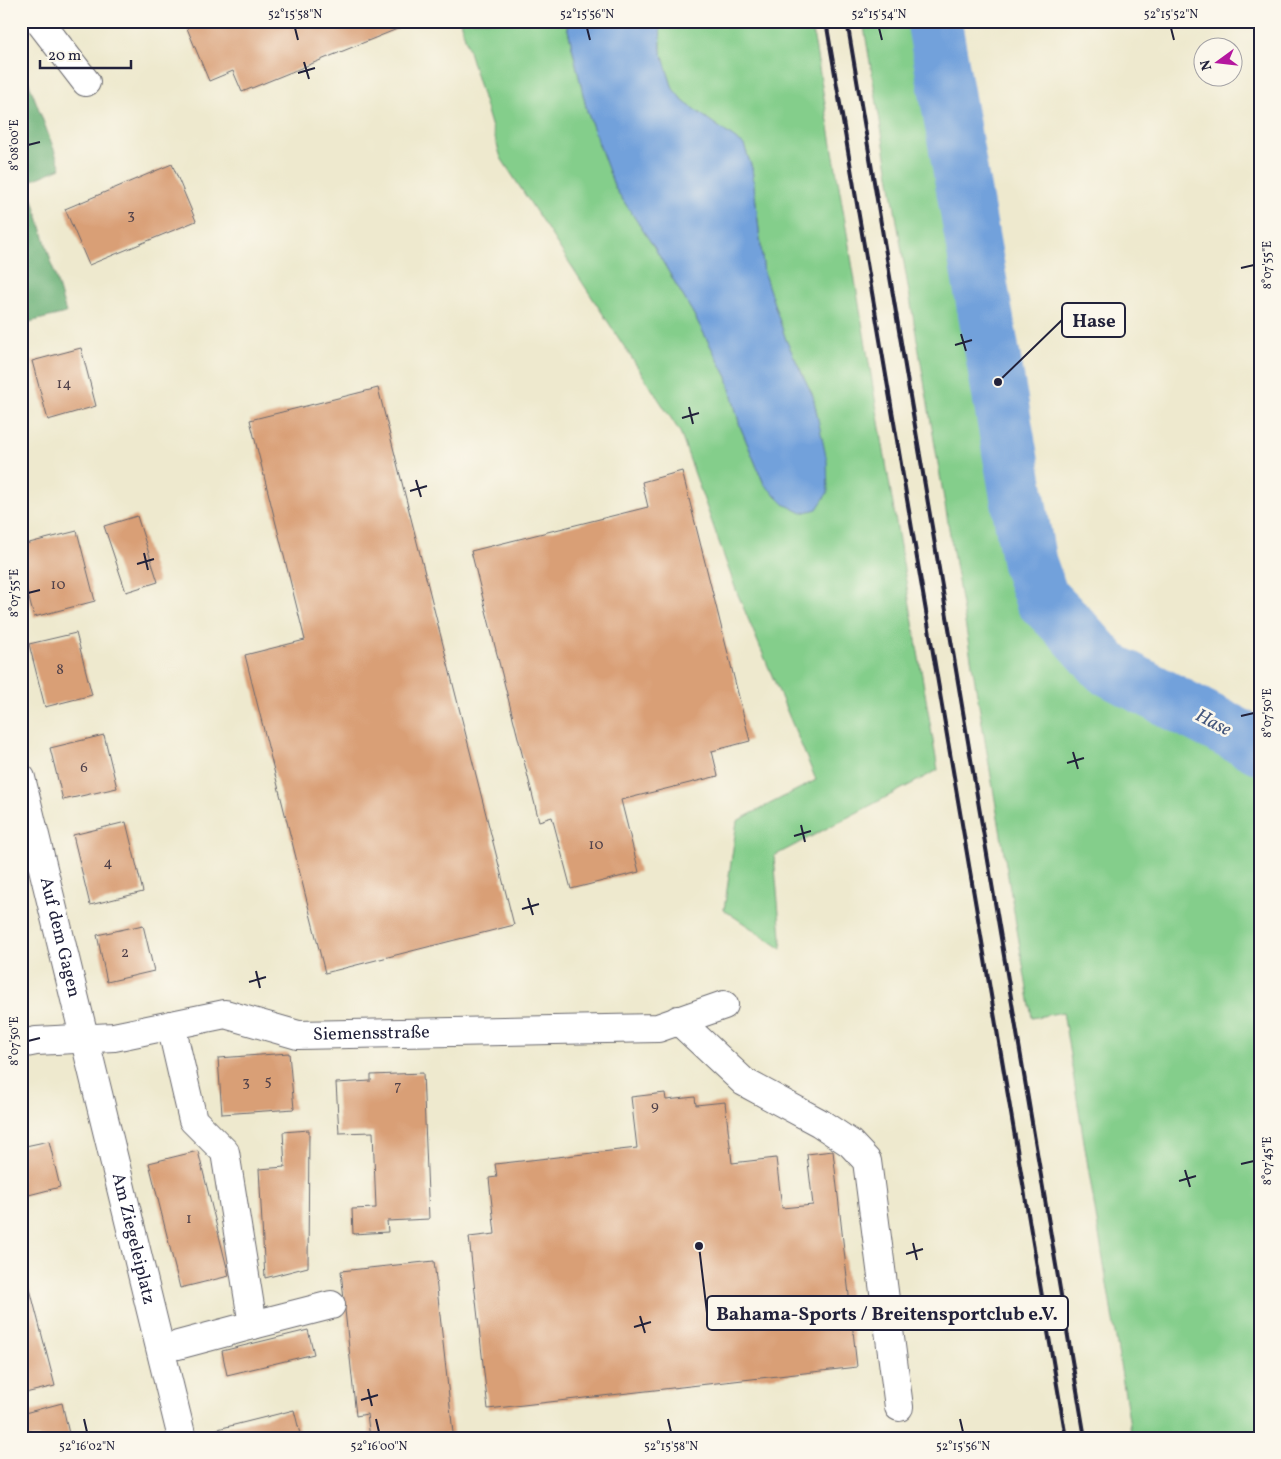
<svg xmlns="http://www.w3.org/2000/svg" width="1281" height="1459" font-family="Vollkorn,serif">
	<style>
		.green { fill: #84ce8b; stroke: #537863 }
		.forest { fill: #6bb177; stroke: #466a59 }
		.water { fill: #72a1db; stroke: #4a628b }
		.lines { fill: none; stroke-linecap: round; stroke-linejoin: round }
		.river { stroke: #72a1db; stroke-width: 55 }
		.building { fill: #d99f76 }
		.minor-casing { stroke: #69686e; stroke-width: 30 }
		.minor { stroke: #fff; stroke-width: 28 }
		.rail { stroke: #22223b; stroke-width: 4 }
		.ticks { fill: none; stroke: #22223b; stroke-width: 2 }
		.labels { text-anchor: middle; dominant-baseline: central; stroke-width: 5; stroke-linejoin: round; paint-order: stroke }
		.number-label { font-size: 15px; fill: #50414a }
		.street-label { font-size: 18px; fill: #22223b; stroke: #fbf7ec }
		.water-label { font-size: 19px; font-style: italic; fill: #42557b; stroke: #fbf7ec }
		.leader { fill: none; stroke: #22223b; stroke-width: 2 }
		.callout-dot { fill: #22223b; stroke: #fbf7ec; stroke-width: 2 }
		.callout { fill: #fbf7ec; stroke: #22223b; stroke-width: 2 }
		.callout-label { font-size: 19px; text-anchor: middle; font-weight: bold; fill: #22223b }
		.neatline { fill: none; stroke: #22223b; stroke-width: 2 }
		.ticks-label { font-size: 12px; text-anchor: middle; fill: #22223b }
	</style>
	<rect width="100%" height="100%" fill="#fbf7ec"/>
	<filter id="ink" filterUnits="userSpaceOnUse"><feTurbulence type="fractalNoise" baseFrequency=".02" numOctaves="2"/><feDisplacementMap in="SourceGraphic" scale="10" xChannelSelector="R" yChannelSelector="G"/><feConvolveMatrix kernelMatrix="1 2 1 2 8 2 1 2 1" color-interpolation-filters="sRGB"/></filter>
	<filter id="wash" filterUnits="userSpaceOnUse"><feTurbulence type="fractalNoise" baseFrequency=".0096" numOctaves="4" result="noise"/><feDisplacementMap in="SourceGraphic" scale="20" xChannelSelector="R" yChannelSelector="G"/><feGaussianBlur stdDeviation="1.12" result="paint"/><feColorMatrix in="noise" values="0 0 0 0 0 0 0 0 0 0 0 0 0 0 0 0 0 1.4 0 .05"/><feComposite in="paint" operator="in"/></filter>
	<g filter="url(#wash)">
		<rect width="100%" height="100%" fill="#eee9ce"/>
		<g class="green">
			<path d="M460 21H566L587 111 615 188 654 247 693 313 727 377 740 426 764 484 813 396 786 340 764 274 752 168 744 145 684 102 673 89 661 51 660 21H811L938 770 774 856 782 949 724 910 737 821 816 780 736 590 680 432 501 158Z"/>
			<path d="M863 21H934L1029 561 1042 599 1072 629 1107 668 1260 747V1438H1132L1063 1012 1032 1018Z"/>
		</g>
		<path class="forest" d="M21 62 61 168 28 182 66 313 21 324Z"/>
		<path class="water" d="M566 21H660L661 51 673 89 684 102 744 145 752 168 764 274 786 340 813 396 827 461 828 492 817 509 802 513 784 504 764 484 740 426 727 377 693 313 654 247 615 188 587 111Z"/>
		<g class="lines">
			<path class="river" d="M934 21 1029 562 1042 599 1072 629 1107 668 1260 747"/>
		</g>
		<g id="blocks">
			<g class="building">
				<path d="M184 21H406L407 25 242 92 233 71 209 81Z"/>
				<path d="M172 164 196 221 89 265 65 209Z"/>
				<path d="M81 348 96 406 48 420 32 361Z"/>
				<path d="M378 388 514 925 325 973 245 655 305 640 250 420Z"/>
				<path d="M682 471 750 741 712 751 718 776 621 800 639 872 571 889 552 817 539 821 471 551 648 507 642 482Z"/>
				<path d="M137 516 158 582 126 592 104 526Z"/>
				<path d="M77 531 95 601 34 617 21 569V545Z"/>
				<path d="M76 633 92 695 45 707 29 644Z"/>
				<path d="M104 735 117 788 63 800 50 748Z"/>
				<path d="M126 822 143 892 90 905 73 835Z"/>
				<path d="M143 925 154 971 107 982 97 935Z"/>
				<path d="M289 1053 294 1109 222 1114 218 1058Z"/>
				<path d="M423 1073 429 1219 387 1221 388 1232 353 1234 352 1209 376 1208 373 1132 339 1133 336 1083 371 1081V1075Z"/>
				<path d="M665 1093 666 1100 695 1097 696 1105 725 1102 732 1163 776 1158 782 1208 813 1205 807 1154 833 1151 857 1367 488 1409 469 1237 495 1234 489 1178 497 1177 495 1164 637 1148 631 1097Z"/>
				<path d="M309 1130 308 1267 265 1278 259 1169 285 1167 283 1132Z"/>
				<path d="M49 1141 60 1187 21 1197V1147Z"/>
				<path d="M198 1151 229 1276 180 1288 149 1163Z"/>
				<path d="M21 1254 55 1386 21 1394Z"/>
				<path d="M434 1261 453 1433 405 1438H370L367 1414 356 1416 341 1271Z"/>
				<path d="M308 1330 314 1354 227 1375 222 1351Z"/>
				<path d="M62 1403 70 1438H21V1414Z"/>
				<path d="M294 1410 301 1438H212L210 1431Z"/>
			</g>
		</g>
	</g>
	<g filter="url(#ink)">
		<use href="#blocks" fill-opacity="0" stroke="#69686e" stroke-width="1"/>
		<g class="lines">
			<g class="minor-casing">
				<g id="minor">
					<path d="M39 21 86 82"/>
					<path id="s1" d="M21 778 182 1438"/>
					<path d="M678 1020 744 1082 820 1123 850 1143 867 1161 899 1407"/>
					<path d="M171 1025 193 1120 225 1152 253 1325 178 1345"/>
					<path id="s2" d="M21 1044 36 1041 114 1037 225 1014 298 1035 658 1028 724 1005"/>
					<path d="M253 1325 331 1305"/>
				</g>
			</g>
			<use href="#minor" class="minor"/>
			<g class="rail">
				<path d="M826 21 1066 1438"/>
				<path d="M847 21 1085 1438"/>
			</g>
		</g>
	</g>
	<path class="ticks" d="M295 28 298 40M587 28 590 40M879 28 882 40M1171 28 1174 40M304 62 309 79M298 73 315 68M28 145 40 142M1241 268 1254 265M961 334 966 351M955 345 972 340M689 407 693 424M682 418 699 413M416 480 421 497M410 491 427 486M144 553 148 570M137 564 154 559M28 593 40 590M1241 716 1254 713M1073 752 1078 769M1067 763 1084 758M801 825 805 842M794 836 811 831M528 898 533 915M522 909 539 904M256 971 260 988M249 982 266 977M28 1041 40 1038M1241 1164 1254 1161M1185 1170 1190 1187M1179 1181 1196 1176M913 1243 917 1260M906 1254 923 1249M640 1316 645 1333M634 1327 651 1322M368 1389 372 1406M361 1400 378 1395M84 1419 87 1432M376 1419 379 1432M668 1419 671 1432M960 1419 963 1432"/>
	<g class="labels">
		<g class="number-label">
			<text x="131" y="215">3</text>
			<text x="64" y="384">14</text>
			<text x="58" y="585">10</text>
			<text x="60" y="670">8</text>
			<text x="84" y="768">6</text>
			<text x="596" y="845">10</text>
			<text x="108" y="863">4</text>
			<text x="125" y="953">2</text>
			<text x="268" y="1081">5</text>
			<text x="246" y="1082">3</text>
			<text x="398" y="1086">7</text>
			<text x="655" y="1106">9</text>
			<text x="189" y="1219">1</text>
		</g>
		<g class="street-label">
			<text stroke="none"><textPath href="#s1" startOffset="164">Auf dem Gagen</textPath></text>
			<text stroke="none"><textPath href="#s2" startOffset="356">Siemensstraße</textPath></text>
			<text stroke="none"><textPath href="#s1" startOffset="474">Am Ziegeleiplatz</textPath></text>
		</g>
		<g class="water-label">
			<text transform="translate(1213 723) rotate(27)">Hase</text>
		</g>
	</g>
	<path class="leader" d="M998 382L1062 320M699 1246L707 1313"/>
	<g class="callout-dot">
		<circle cx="998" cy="382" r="5"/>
		<circle cx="699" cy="1246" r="5"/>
	</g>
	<g class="callout">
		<rect x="1062" y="303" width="63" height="34" rx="5"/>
		<rect x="707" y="1296" width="361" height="34" rx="5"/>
	</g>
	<g class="callout-label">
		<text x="1094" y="327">Hase</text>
		<text x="887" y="1320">Bahama-Sports / Breitensportclub e.V.</text>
	</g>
	<rect width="1281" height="1459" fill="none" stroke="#fbf7ec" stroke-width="55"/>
	<g transform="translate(1218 62) rotate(255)"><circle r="24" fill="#fbf7ec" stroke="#a4a2a5"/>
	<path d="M0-4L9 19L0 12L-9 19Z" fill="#b5179e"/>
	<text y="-8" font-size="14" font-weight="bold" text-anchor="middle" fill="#22223b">N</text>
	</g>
	<path d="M40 60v8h91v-8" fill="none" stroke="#22223b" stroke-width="2.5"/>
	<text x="48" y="60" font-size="15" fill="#22223b" stroke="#fbf7ec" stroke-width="4" paint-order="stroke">20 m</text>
	<rect x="28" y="28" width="1226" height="1404" class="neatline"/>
	<g class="ticks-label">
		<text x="295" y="18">52°15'58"N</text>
		<text x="587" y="18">52°15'56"N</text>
		<text x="879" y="18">52°15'54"N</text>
		<text x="1171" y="18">52°15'52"N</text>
		<text transform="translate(14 145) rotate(-90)" y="4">8°08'00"E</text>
		<text transform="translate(1267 265) rotate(-90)" y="4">8°07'55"E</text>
		<text transform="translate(14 593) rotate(-90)" y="4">8°07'55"E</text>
		<text transform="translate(1267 713) rotate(-90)" y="4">8°07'50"E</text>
		<text transform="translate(14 1041) rotate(-90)" y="4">8°07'50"E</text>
		<text transform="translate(1267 1161) rotate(-90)" y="4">8°07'45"E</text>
		<text x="87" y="1450">52°16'02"N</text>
		<text x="379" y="1450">52°16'00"N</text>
		<text x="671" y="1450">52°15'58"N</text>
		<text x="963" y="1450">52°15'56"N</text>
	</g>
</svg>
